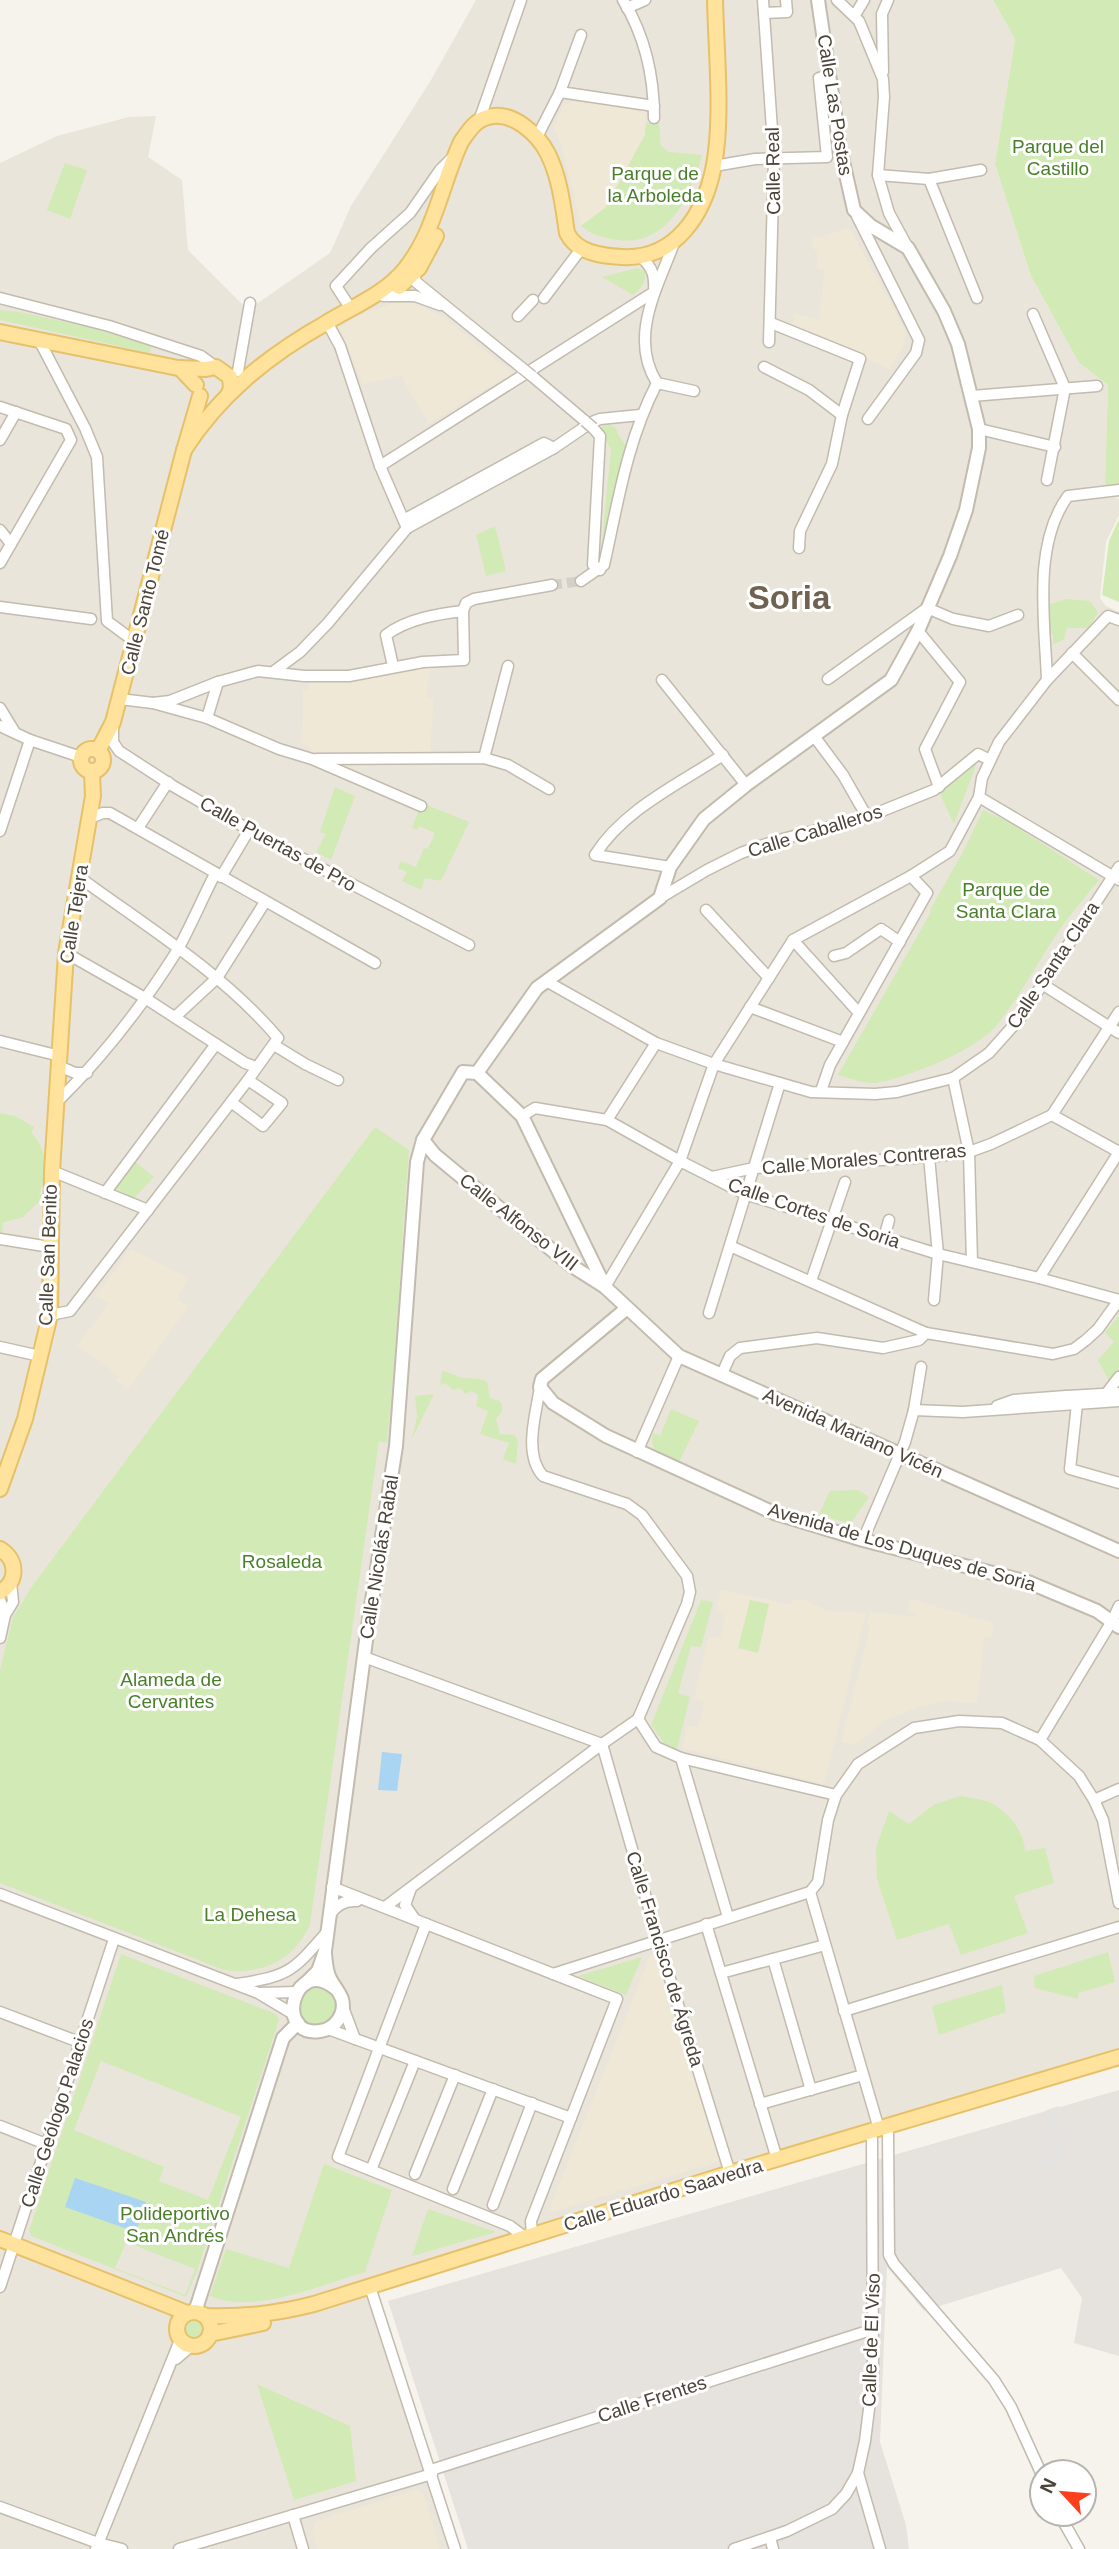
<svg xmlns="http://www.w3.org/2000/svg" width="1119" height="2549" font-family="Helvetica,sans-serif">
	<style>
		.residential { fill: #eae5da }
		.industrial { fill: #e6e2dd }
		.education { fill: #efe8d6 }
		.green { fill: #d2eab5; fill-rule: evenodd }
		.parking { fill: #e5e3e0 }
		.water { fill: #a9d4f2 }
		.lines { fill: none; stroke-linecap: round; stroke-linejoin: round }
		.minor-tunnel { stroke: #d4d0c8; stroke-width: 10; stroke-dasharray: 10 5; stroke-linecap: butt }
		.minor-casing { stroke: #c2bbae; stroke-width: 13 }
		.tertiary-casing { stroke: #c2bbae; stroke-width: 16 }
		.primary-casing { stroke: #e6c16a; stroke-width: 18 }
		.minor { stroke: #fff; stroke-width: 10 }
		.tertiary { stroke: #fff; stroke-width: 12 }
		.primary { stroke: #ffe39c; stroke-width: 14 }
		.minor-bridge-casing { stroke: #c2bbae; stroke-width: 13; stroke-linecap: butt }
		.minor-bridge { stroke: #fff; stroke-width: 10 }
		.labels { text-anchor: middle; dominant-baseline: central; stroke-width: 6; stroke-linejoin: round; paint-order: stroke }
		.street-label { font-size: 19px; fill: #4b4439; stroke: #fff }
		.park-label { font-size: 19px; fill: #4a7f2a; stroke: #fff }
		.town-label { font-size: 33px; font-weight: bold; fill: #6e6250; stroke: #fff }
	</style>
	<rect width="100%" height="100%" fill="#f6f3ec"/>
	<path class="residential" d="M476 0H993L1015 39 995 164 1031 276 1079 363 1108 385 1105 484 1107 494 1119 499V515L1106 542 1100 598 1106 606 1119 612V2052L366 2279 448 2549H0V163L57 136 129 117 156 116 148 157 182 180 188 250 248 310 330 253 351 206 431 80Z"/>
	<path class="industrial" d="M1119 2090V2356L1074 2343 1082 2298 1061 2268 924 2311 887 2267 880 2442 906 2525 909 2549H468L388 2301Z"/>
	<g class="education">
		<path d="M572 101 646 110 645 135 605 208 581 226 561 145 554 128 564 103 568 104Z"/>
		<path d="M849 227 905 330 904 344 890 369 792 326 795 314 819 320 825 270 817 269V250L813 249 811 237 820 238Z"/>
		<path d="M397 302 416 304 444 318 512 373 429 423 403 380V375L363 384 340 328 359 315Z"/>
		<path d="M431 666 427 689V697L434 698 430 752H310V746L302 745 303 691 309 690 310 681 354 679Z"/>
		<path d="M131 1249 188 1278 177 1299 189 1306 128 1389 116 1381 119 1376 77 1345 109 1303 95 1296Z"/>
		<path d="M721 1590 791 1605 793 1600H806L827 1611 866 1613 824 1784 682 1748 687 1726 698 1727 704 1702 694 1699 705 1652 709 1636 720 1639 726 1613 716 1610Z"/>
		<path d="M911 1599 994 1623 991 1638 984 1637 977 1703 945 1701 920 1707 887 1719 854 1745 841 1742 868 1636 869 1625 867 1624 870 1612 915 1617V1613L907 1611Z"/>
		<path d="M657 1953 721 2161 548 2213 650 1955Z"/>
		<path d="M416 2490 423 2493 440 2549H318L312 2529 316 2521Z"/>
	</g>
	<g class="green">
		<path d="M993 0H1119V497L1110 494 1105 484 1108 385 1079 363 1031 276 995 164 1015 39Z"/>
		<path d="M646 123H659L661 146 669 152 702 155C691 197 667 247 617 240 604 238 591 235 581 226L605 208 645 135Z"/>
		<path d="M65 163 87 170 70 219 47 210Z"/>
		<path d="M637 268 645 271C646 282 642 288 633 295L602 277Z"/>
		<path d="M0 310 20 312 138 338 151 345 150 353 0 320Z"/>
		<path d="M606 424 615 427 620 438 627 446 604 560 600 561 611 449 599 429Z"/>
		<path d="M1119 519V602L1102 595 1109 541Z"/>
		<path d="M495 526 506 571 486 576 476 535Z"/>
		<path d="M1067 599 1090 601 1098 613 1088 628H1067L1064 639 1053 645V635L1045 625 1044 606Z"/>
		<path d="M974 764 976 765 954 824 939 792Z"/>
		<path d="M335 787 355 796 331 860 316 852 326 834 320 832Z"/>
		<path d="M422 803 469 822 441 881 425 878 421 890 402 881 407 872 398 868 401 861 416 867 424 848 428 849 435 833 419 826 417 830 412 827Z"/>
		<path d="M983 810 1007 821 1099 880C1089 893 1078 905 1068 918 1042 953 1023 993 996 1026 975 1051 907 1078 875 1083 864 1084 849 1078 838 1075L931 912 930 910 964 850Z"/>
		<path d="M0 1113 15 1116 34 1127 31 1132C47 1151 50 1171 39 1193L44 1197 23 1217 2 1223 3 1233 0 1232Z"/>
		<path d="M375 1127 409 1150C401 1247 397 1345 387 1443L379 1441 310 1924C295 1960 262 1975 224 1970L0 1883V1670L13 1617 33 1585Z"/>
		<path d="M133 1160 154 1177 131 1201 113 1186Z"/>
		<path d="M1119 1316V1371L1109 1381 1098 1360 1114 1342 1105 1332Z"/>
		<path d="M442 1371C450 1372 456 1377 464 1378 473 1379 480 1377 487 1382L490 1398 500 1401C504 1409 502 1412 496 1419L500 1434 515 1435 518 1441 516 1464 503 1459 509 1443 480 1434 488 1411 476 1406 478 1398 477 1394 471 1391 466 1394 460 1388 453 1390 446 1383 440 1385Z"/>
		<path d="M434 1394 412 1439 417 1416 415 1396Z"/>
		<path d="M671 1409 699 1421 678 1464C662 1457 649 1453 653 1433L660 1436Z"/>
		<path d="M858 1490 869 1497 850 1524 819 1514 830 1491Z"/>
		<path d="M701 1600 713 1602 701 1647 691 1646 678 1693 690 1697 677 1749 665 1744 651 1725Z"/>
		<path d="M750 1600 769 1604 758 1653 738 1648Z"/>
		<path d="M961 1796C969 1798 981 1799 989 1802 1008 1811 1024 1831 1025 1851L1045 1848 1054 1883 1014 1896 1028 1933 961 1955 949 1924 897 1940 877 1879 876 1848 889 1811 909 1824 935 1804Z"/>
		<path d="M1108 1952 1115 1982 1078 1993V1999L1035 1988 1034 1976Z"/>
		<path d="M121 1954 276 2014 279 2020 197 2271 186 2297 31 2236 29 2231ZM101 2061 241 2117 208 2200 159 2181 164 2167 74 2130ZM126 2242 195 2269 185 2295 115 2268Z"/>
		<path d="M642 1957 626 1995 578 1976Z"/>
		<path d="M1002 1985 1006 2012 939 2035 932 2006Z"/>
		<circle cx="318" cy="2006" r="20"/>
		<path d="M324 2164 392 2190 365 2272C321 2285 253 2315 210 2296L226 2249 289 2268Z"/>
		<path d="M428 2209 496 2232 412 2256Z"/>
		<circle cx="194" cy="2329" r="12"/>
		<path d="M257 2384 350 2426 356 2481 294 2500Z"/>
	</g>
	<path class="parking" d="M1059 2106V2117H1062V2125H1065L1064 2167H1040V2151L1045 2150 1047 2110Z"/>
	<g class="water">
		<path d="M382 1752 402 1754 397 1791 378 1790Z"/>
		<path d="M75 2178 146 2202 136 2232 65 2207Z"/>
	</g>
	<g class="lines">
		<path class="minor-tunnel" d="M552 585 581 581"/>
		<g class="minor-casing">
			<g id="minor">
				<path d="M623 0C645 36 654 76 654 118"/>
				<path d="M763 0 774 158 769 342"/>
				<path d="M837 0 859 21 883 79 884 97 878 175 889 213 908 248"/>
				<path d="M627 8 645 0"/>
				<path d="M764 13 787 12 786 0"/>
				<path d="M855 15 864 0"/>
				<path d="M883 72 882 14 888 0"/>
				<path d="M560 92 654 106"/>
				<path d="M479 121 521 0"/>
				<path d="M537 137 560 92 581 35"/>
				<path d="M714 166 755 159 827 157 819 78 829 75"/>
				<path d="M878 175 929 179 981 170"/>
				<path d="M929 179 977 298"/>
				<path d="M857 216 919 340 916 353 868 419"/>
				<path d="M674 243C658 287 628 337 657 383L694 391"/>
				<path d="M412 269 416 282 522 368"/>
				<path d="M383 296H415L440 305"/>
				<path d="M0 298 109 326 201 356 216 367"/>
				<path d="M544 298 581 249"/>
				<path d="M351 309 336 286 371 248 410 213 440 170 451 159"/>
				<path d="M1033 314 1065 388 1047 480"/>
				<path d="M518 316 533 300"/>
				<path d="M327 322 340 346 380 466 407 528"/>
				<path d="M771 323 860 359 842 415 832 464 800 531 799 548"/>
				<path d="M39 340 85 428 97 457 107 621 134 641"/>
				<path d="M764 367 809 390 842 415"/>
				<path d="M238 371 250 303"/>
				<path d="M532 376 585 421"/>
				<path d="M972 396 1097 386"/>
				<path d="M0 407 66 429 71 440 0 563"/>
				<path d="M593 428 600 436 593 565 600 570"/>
				<path d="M979 429 1055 447"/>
				<path d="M0 440 16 412"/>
				<path d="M380 466 654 292C655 276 653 268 641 257"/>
				<path d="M408 527 409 517 544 443 554 448"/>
				<path d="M0 530 11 544"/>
				<path d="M581 581 604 565C618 502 627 441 657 383"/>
				<path d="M0 607 91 619"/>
				<path d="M463 611 466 603 474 599 552 585"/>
				<path d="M918 631 960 682 925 749 939 787"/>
				<path d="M1072 653 1119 700"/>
				<path d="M273 672 300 652 328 623 407 528 554 448 592 422 600 419 640 415"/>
				<path d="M828 679 927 608 953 619 989 626 1018 615"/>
				<path d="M662 680 746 785"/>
				<path d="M1047 680C1045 622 1032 545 1068 496L1119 490"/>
				<path d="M120 699 153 703 207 718 279 749 312 759 421 806"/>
				<path d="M153 703 170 701 218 682 258 671 304 676H349L423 662 464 660 463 611C437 614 407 619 386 635L393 666"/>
				<path d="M0 708 14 731"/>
				<path d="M207 718 218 682"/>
				<path d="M0 726 30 740 81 757"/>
				<path d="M113 727V742L119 751 173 786 265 839 469 945"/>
				<path d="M814 736 843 775 867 817"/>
				<path d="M484 758 508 666"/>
				<path d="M316 759 484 758 508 765 549 789"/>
				<path d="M979 797 1119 880"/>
				<path d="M90 818 103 813H110L375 963"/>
				<path d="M138 828 168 782"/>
				<path d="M0 831 30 740"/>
				<path d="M670 867 595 855C623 810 679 784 723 755"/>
				<path d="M221 877 249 830"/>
				<path d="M660 898 707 870 741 853 775 841 867 817 934 790 978 754 990 760"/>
				<path d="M706 910 769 978"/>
				<path d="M793 940 859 1013"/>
				<path d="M66 953 145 998 245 1063 256 1067"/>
				<path d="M834 956 846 953 881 929 900 942"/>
				<path d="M546 981 656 1043 714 1064 811 1092 875 1094 897 1092 953 1078 989 1053 1021 1017 1119 867"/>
				<path d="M1042 984 1119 1033"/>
				<path d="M750 1007 843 1042"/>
				<path d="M175 1017 217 978 265 902"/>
				<path d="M0 1041 60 1056"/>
				<path d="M274 1045 305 1064 338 1080"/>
				<path d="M59 1066 75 1073H87"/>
				<path d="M953 1078 969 1152 972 1262"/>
				<path d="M821 1091 830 1065 927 893 911 876"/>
				<path d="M57 1102C103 1057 143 1005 177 951 191 926 202 899 215 874"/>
				<path d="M231 1102 263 1126 282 1103 248 1080"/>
				<path d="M1052 1115 1119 1012"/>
				<path d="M1052 1115 1119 1152"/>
				<path d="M522 1116 535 1108 607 1120 680 1161 745 1194 938 1254 1039 1278 1119 1300"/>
				<path d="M607 1120 656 1043"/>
				<path d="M929 1157 938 1254 934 1300"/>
				<path d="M52 1171 148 1210"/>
				<path d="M712 1177 754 1168 929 1157 969 1152 991 1144 1052 1115"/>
				<path d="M105 1193 216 1044"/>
				<path d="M884 1238 889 1220"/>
				<path d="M0 1239 50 1247"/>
				<path d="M730 1246 926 1333"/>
				<path d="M1039 1278 1119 1152"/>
				<path d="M811 1281 845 1182"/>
				<path d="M605 1287 680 1161 714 1064 793 940 911 876 950 851 979 797 982 778 999 742 1047 680 1108 616 1119 620"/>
				<path d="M709 1313 780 1083"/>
				<path d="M50 1315 70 1311 248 1080 278 1038C223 973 147 927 79 877"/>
				<path d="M0 1347 40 1356"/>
				<path d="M722 1374 730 1356 740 1348 817 1338 883 1348 919 1340 926 1333 1053 1354 1074 1349 1086 1340 1098 1329 1119 1300"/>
				<path d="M1106 1394 1119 1377"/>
				<path d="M1067 1396 1119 1393"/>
				<path d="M1077 1404 1070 1469 1119 1483"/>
				<path d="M997 1406 1014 1400 1066 1396 1077 1403"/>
				<path d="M914 1410 921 1367"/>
				<path d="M637 1452 679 1356"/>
				<path d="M863 1540 905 1442 914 1410 963 1412 1119 1401"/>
				<path d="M0 1600 5 1615"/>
				<path d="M0 1638 5 1615 13 1602 11 1583"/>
				<path d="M364 1657 602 1744"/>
				<path d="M638 1719 656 1747 681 1758 836 1795"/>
				<path d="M1040 1740 1112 1621 1119 1606"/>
				<path d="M602 1744 658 1940 730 2173"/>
				<path d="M681 1758 728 1917"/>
				<path d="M1094 1800 1119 1789"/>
				<path d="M332 1887 617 1999 531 2221 532 2236"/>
				<path d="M411 1888 405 1905 414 1918"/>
				<path d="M810 1892 879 2129"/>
				<path d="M0 1894 258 1993 293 2014"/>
				<path d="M385 1907 602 1744 638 1719 687 1604 690 1592 687 1576 642 1515 627 1504 543 1476C523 1454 536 1414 540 1387"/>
				<path d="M330 1915C336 1905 345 1900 357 1901"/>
				<path d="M426 1924 338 2157 510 2226 527 2239"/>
				<path d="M706 1924 777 2159"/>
				<path d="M773 1959 811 2090"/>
				<path d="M721 1973 825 1945"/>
				<path d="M553 1974 810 1892 818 1882 828 1820 836 1795 858 1764 914 1728 959 1721 1002 1723 1040 1740 1079 1776 1094 1800 1103 1820 1119 1903"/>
				<path d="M237 1984C290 1976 293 1971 327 1932"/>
				<path d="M259 1993 296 1992"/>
				<path d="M343 2007 355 2039"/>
				<path d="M844 2011 1119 1927"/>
				<path d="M0 2012 79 2042"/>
				<path d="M328 2029 571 2118"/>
				<path d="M760 2104 863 2075"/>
				<path d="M0 2126 46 2144"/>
				<path d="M888 2134 889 2255 894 2264 994 2380 1011 2407 1042 2475"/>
				<path d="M371 2170 415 2061"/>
				<path d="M415 2174 455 2075"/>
				<path d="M453 2189 493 2089"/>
				<path d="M493 2205 532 2103"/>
				<path d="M0 2287 114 1939"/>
				<path d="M372 2293 455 2549"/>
				<path d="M176 2359 191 2346"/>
				<path d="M431 2470 874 2329"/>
				<path d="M858 2473 880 2549"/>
				<path d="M0 2507 98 2543 122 2549"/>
				<path d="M1059 2514 1079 2549"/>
				<path d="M293 2515 303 2549"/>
				<path d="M770 2537 773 2549"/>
				<path d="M96 2549 180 2340"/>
				<path d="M179 2549 432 2474"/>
				<path d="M734 2549 787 2531 832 2509 846 2494 858 2473 865 2441 873 2377 872 2139"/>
			</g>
		</g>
		<g class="tertiary-casing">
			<g id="tertiary">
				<path d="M477 1073 537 988 660 898 670 867 704 819 746 785 891 680 918 631 950 556 966 510 979 448V429L958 344 944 311 908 248 871 226 854 210 840 148 818 0"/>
				<path d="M477 1073 522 1116 605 1287"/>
				<path d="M423 1140 435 1155 498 1207 572 1266 605 1287 679 1356 1119 1551"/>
				<path d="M626 1309 542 1379 540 1387 553 1403 606 1436 774 1513 863 1540 1028 1582 1097 1611 1119 1627"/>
				<path d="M325 1954C326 1962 326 1969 329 1976 332 1984 339 1991 342 1999 346 2014 335 2029 320 2031 273 2038 294 1953 336 1989"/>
				<path d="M305 1984 318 1971 325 1951 367 1633 396 1446 417 1162 423 1140 463 1072 477 1073"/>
				<path d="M195 2312 283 2038 298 2023"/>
			</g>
		</g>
		<g class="primary-casing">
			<g id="primary">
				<path d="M399 287 419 268 436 236"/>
				<path d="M0 332 178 368 206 369 216 367 230 377 231 388 229 393"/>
				<path d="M180 368 196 385"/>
				<path d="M184 450C220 394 269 355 326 323 352 307 385 294 405 269 435 232 441 185 461 142 468 132 475 120 488 117 512 110 538 134 548 154 560 178 563 207 567 233 577 253 602 256 622 257 676 260 705 213 714 165 723 117 716 50 715 0"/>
				<circle cx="92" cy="760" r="11"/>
				<path d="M98 751 113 722 183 454 200 396"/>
				<path d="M0 1489 25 1419 50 1315 52 1171 66 953 93 796 92 772"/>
				<path d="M0 1549C18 1560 18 1582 0 1592"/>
				<path d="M0 2239 187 2313"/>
				<circle cx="194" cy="2329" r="17"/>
				<path d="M205 2316C244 2317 275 2314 314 2304L730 2173 1119 2057"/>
				<path d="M210 2334 263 2323"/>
			</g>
		</g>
		<use href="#minor" class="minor"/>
		<use href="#tertiary" class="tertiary"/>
		<use href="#primary" class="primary"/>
		<g class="minor-bridge-casing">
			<g id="minor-bridge">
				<path d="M522 368 532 376"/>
				<path d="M585 421 593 428"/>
			</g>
		</g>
		<use href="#minor-bridge" class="minor-bridge"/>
	</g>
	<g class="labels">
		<g class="street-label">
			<text transform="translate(835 105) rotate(81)">Calle Las Postas</text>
			<text transform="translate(773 171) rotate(-91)">Calle Real</text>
			<text transform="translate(145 602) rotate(-76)">Calle Santo Tomé</text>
			<text transform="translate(815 831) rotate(-17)">Calle Caballeros</text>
			<text transform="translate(278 844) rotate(29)">Calle Puertas de Pro</text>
			<text transform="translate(74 914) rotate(-81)">Calle Tejera</text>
			<text transform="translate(1053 965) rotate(-56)">Calle Santa Clara</text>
			<text transform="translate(864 1159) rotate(-5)">Calle Morales Contreras</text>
			<text transform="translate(814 1213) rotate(19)">Calle Cortes de Soria</text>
			<text transform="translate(519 1222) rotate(38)">Calle Alfonso VIII</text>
			<text transform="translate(48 1255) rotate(-88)">Calle San Benito</text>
			<text transform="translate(853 1433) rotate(24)">Avenida Mariano Vicén</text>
			<text transform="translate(902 1547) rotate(16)">Avenida de Los Duques de Soria</text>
			<text transform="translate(379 1557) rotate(-81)">Calle Nicolás Rabal</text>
			<text transform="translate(665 1959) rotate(73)">Calle Francisco de Ágreda</text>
			<text transform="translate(57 2113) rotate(-72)">Calle Geólogo Palacios</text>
			<text transform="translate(663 2195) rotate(-17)">Calle Eduardo Saavedra</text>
			<text transform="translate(871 2340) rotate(-88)">Calle de El Viso</text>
			<text transform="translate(652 2399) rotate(-18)">Calle Frentes</text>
		</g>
		<g class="park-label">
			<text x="1058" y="146">Parque del<tspan x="1058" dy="22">Castillo</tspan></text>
			<text x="655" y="173">Parque de<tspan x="655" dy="22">la Arboleda</tspan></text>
			<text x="1006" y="889">Parque de<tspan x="1006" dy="22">Santa Clara</tspan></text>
			<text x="282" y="1561">Rosaleda</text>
			<text x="171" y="1679">Alameda de<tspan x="171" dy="22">Cervantes</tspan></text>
			<text x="250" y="1914">La Dehesa</text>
			<text x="175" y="2213">Polideportivo<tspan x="175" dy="22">San Andrés</tspan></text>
		</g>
		<g class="town-label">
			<text x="789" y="597">Soria</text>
		</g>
	</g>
	<g transform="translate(1063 2493) rotate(296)"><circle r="33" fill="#ffffff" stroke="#b7b4b0" stroke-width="2"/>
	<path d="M0-5L12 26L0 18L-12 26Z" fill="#fc3f1d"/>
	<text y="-10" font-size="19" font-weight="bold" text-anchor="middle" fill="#4b4439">N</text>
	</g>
</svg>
